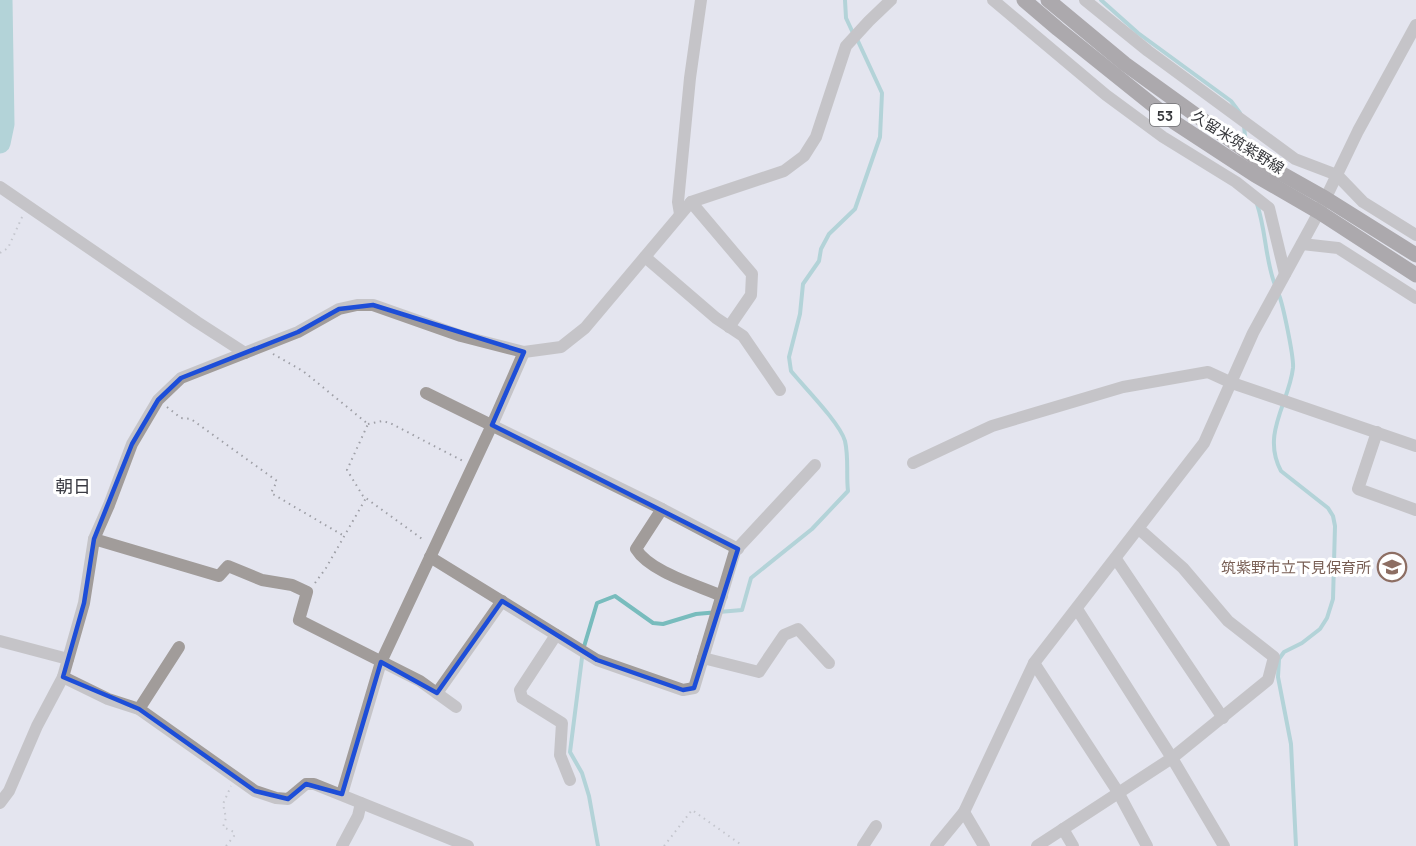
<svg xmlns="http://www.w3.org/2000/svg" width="1416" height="846" font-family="Manrope,'Noto Sans JP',sans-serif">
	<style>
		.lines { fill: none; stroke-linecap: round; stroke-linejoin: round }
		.stream { stroke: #78bcbd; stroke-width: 4 }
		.river { stroke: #78bcbd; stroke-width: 21 }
		.path { stroke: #9e9fa6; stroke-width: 2; stroke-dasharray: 1.5 4.5; stroke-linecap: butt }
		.minor { stroke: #a19c9a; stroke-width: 12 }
		.major { stroke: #685f5d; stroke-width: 15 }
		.marked { fill: none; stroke: #1d4ed8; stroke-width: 4.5; stroke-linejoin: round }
		.labels { text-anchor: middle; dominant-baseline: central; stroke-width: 6; stroke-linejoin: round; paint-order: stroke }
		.shield { fill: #fff; stroke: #727275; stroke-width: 1.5 }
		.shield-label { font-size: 14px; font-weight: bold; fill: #35363a }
		.street-label { font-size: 15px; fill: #35363a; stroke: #fff }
		.education-label { font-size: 15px; fill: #785e54; stroke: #fff; text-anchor: end }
		.quarter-label { font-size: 18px; fill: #3a3b43; stroke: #fff }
	</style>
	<rect width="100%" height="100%" fill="#e4e5ef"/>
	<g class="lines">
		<g class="stream">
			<path d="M845 0 846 18 853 33"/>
			<path d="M1101 0 1138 33 1231 101 1240 113"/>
			<path d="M1244 126 1246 145"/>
			<path d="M1257 204C1266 230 1265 259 1275 285"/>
			<path d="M1279 295C1283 305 1294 357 1293 368 1289 403 1261 434 1281 471L1328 508 1333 516 1335 526 1333 599 1327 618 1320 629 1302 643 1284 652 1279 659 1278 677 1291 744 1296 846"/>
			<path d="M598 846 589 796 582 773 570 752 583 650 597 603 615 596 653 623 663 624 696 614 742 610 751 578 812 529 848 491C846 474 849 459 845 441 840 423 804 387 791 371L789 357 800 314 803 284 819 261 821 249 829 234 855 209 880 137 882 93 857 39"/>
		</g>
		<path class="river" d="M0 143 4 124 2 0"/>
		<g class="path">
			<path d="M0 253 8 248 23 215"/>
			<path d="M273 354 303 371 368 424 347 470 363 496 425 541"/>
			<path d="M167 407 181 418 191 419 277 481 271 493 344 536"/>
			<path d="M368 424 382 421 390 423 463 461"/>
			<path d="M315 583 326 568 366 498"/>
			<path d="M226 846 234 836V832L223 827 226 818 223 804 231 786"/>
			<path d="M664 846 692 810 743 846"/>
		</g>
		<g class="minor">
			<path d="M993 0 1106 95 1163 137 1236 182 1269 208 1285 274"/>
			<path d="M1085 0 1148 51 1295 159 1337 175 1363 202 1416 235"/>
			<path d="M0 187 197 322 245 353"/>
			<path d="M691 202 752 274 751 295 729 327"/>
			<path d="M680 214 678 202 690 78 701 0"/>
			<path d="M1302 244 1338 248 1416 298"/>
			<path d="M645 257 716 318 743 336 780 390"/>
			<path d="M426 393 662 509 636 549C650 572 697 585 722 596"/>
			<path d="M1377 432 1358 489 1416 510"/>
			<path d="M913 463 992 426 1123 387 1208 372 1232 383 1416 446"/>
			<path d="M662 509 738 549"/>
			<path d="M94 539 219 576 228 566 262 580 292 585 307 592 299 620 420 681 456 707"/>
			<path d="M430 557 597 660 683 690 694 688 735 551 815 465"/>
			<path d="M1116 559 1223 718"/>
			<path d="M1077 609 1172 758 1224 846"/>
			<path d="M556 635 520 690 522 698 562 723 560 755 570 780"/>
			<path d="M0 641 68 659"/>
			<path d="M703 658 759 672 784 635 798 629 829 663"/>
			<path d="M1034 663 1118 792 1147 846"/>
			<path d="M63 677 108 699 139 709 255 791 276 798 288 799 306 784H314L468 846"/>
			<path d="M437 693 502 601"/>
			<path d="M139 709 179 647"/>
			<path d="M342 794 381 662 492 425 524 352"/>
			<path d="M0 803 9 791 37 726 63 677 84 603 94 539 109 505 132 444 158 400 181 378 298 332 339 309 357 305H373L461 336 524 352 561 347 585 328 691 202 784 171 804 156 816 137 846 46 869 21 891 0"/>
			<path d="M964 812 984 846"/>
			<path d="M1063 829 1073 846"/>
			<path d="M342 846 358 816 361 803"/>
			<path d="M863 846 876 826"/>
			<path d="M936 846 964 812 1034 663 1204 443 1253 333 1319 212 1358 131 1416 25"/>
			<path d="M1037 846 1172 758 1268 680 1274 657 1228 621 1183 568 1139 529"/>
		</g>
		<g class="major">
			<path d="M1024 0 1058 29 1174 122 1255 175 1319 212 1416 275"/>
			<path d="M1048 0 1125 64 1261 162 1325 198 1416 255"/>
		</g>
	</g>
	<path d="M0 0H1416V846H0ZM373 305 524 352 492 425 738 549 694 688 683 690 597 660 502 601 437 693 381 662 342 794 306 784 288 799 255 791 139 709 63 677 84 603 94 539 132 444 158 400 181 378 298 332 339 309Z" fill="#e4e5ef" fill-opacity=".55" fill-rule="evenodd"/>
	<path class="marked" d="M373 305 524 352 492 425 738 549 694 688 683 690 597 660 502 601 437 693 381 662 342 794 306 784 288 799 255 791 139 709 63 677 84 603 94 539 132 444 158 400 181 378 298 332 339 309Z"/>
	<defs>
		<g id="school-ring" transform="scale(1.5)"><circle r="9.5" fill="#fff" stroke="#8d6e63" stroke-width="1.5"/><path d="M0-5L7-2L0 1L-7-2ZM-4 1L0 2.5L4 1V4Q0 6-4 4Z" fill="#8d6e63"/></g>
	</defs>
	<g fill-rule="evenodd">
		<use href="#school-ring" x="1392" y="567"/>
	</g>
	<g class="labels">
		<rect class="shield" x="1150" y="104" width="30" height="22" rx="4.5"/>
		<g class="shield-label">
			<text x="1165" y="115">53</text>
		</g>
		<g class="street-label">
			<text transform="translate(1238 142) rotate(32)">久留米筑紫野線</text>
		</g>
		<g class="education-label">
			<text x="1371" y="567">筑紫野市立下見保育所</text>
		</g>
		<g class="quarter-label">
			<text x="73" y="486">朝日</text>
		</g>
	</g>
</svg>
